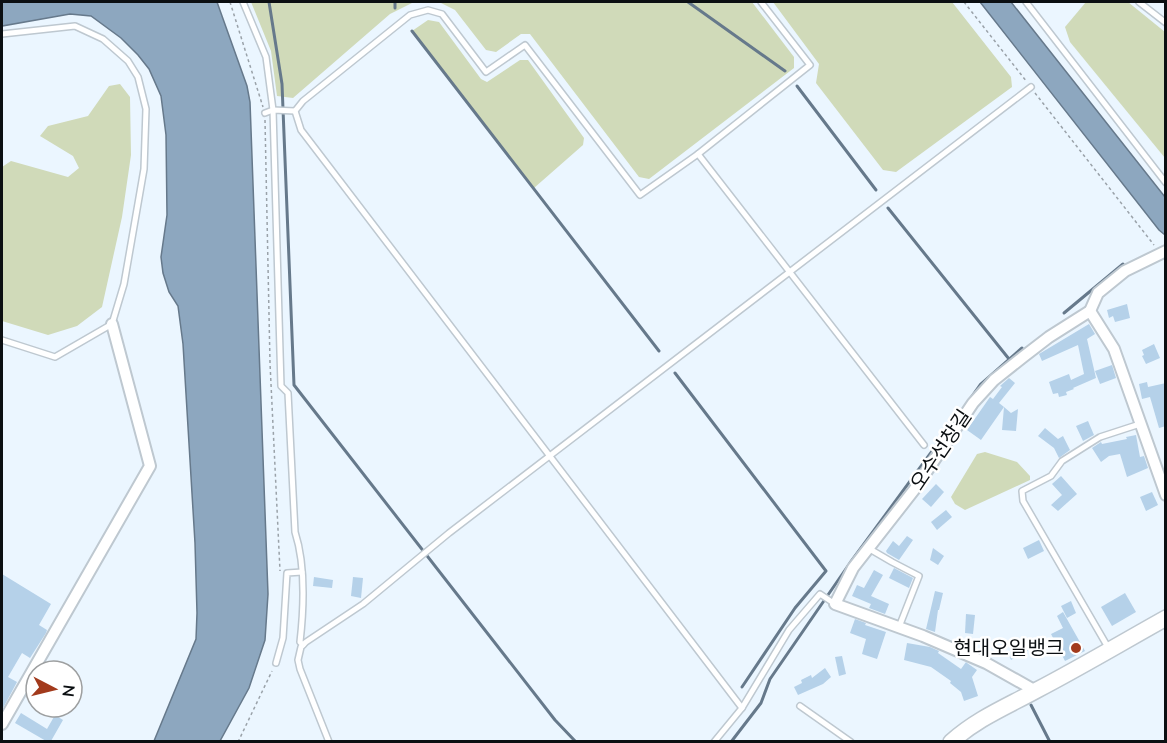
<svg xmlns="http://www.w3.org/2000/svg" width="1167" height="743" font-family="'Nunito Sans','Noto Sans KR',sans-serif">
	<style>
		.green { fill: #d0dab9 }
		.water { fill: #8da7bf; stroke: #66798b; stroke-width: 1.5 }
		.lines { fill: none; stroke-linecap: round; stroke-linejoin: round }
		.stream { stroke: #66798b; stroke-width: 3 }
		.building { fill: #b5d1e9 }
		.service-casing { stroke: #bec8d0; stroke-width: 8 }
		.minor-casing { stroke: #bec8d0; stroke-width: 14 }
		.secondary-casing { stroke: #bec8d0; stroke-width: 18 }
		.path { stroke: #9aa2a9; stroke-width: 1.5; stroke-dasharray: 3 3; stroke-linecap: butt }
		.service { stroke: #fff; stroke-width: 5 }
		.minor { stroke: #fff; stroke-width: 10 }
		.secondary { stroke: #fff; stroke-width: 15 }
		.poi-dot { fill: #a23a1c; stroke: #fff; stroke-width: 2 }
		.labels { text-anchor: middle; dominant-baseline: central; stroke-width: 5; stroke-linejoin: round; paint-order: stroke }
		.street-label { font-size: 20px; fill: #0b0f12; stroke: #fff }
		.poi-label { font-size: 20px; fill: #0b0f12; stroke: #fff; text-anchor: end }
	</style>
	<rect width="100%" height="100%" fill="#ebf6ff"/>
	<g class="green">
		<path d="M251 2H414L390 14 293 98 277 96 271 51Z"/>
		<path d="M439 2H752L794 57V68L649 179 639 177 530 34H521L496 52 486 50 455 10Z"/>
		<path d="M773 2H952L1011 77 1012 87 896 172 883 170 816 83 819 64Z"/>
		<path d="M1086 2H1128L1165 32V158L1070 42 1065 27Z"/>
		<path d="M428 20 439 22 481 79 487 82 520 60H528L584 138 583 145 534 188 412 31Z"/>
		<path d="M120 84 130 97 131 155 122 217 102 307 77 326 48 335 2 321V167L11 161 68 177 79 168 73 156 40 136 48 126 88 116 109 86Z"/>
		<path d="M985 452 1017 462 1030 476V480L965 510 955 504 951 497 977 454Z"/>
	</g>
	<g class="water">
		<path d="M2 2H217L247 86 250 102 268 594 265 640 249 688 220 741H154L196 639 197 613 195 543 183 344 178 306 169 292 163 273 161 257 167 215 166 135 161 96 149 69 138 55 121 38 91 16 70 14 2 26Z"/>
		<path d="M980 2H1011L1165 197V235L1159 230Z"/>
	</g>
	<g class="lines">
		<g class="stream">
			<path d="M269 2 282 84 294 385 555 720 576 742"/>
			<path d="M688 2 785 71"/>
			<path d="M395 8V2"/>
			<path d="M412 31 659 351"/>
			<path d="M797 86 876 190"/>
			<path d="M888 208 1009 359"/>
			<path d="M1064 313 1123 264"/>
			<path d="M675 373 826 571 795 608 742 687"/>
			<path d="M970 399 980 385 1022 348"/>
			<path d="M1031 705 1050 742"/>
			<path d="M731 742 761 703 770 679 850 563 963 409"/>
		</g>
	</g>
	<g class="building">
		<path d="M1127 304 1130 318 1115 322 1113 316 1109 318 1107 310Z"/>
		<path d="M1089 324 1095 334 1087 339 1096 378 1073 388 1074 389 1066 392 1067 395 1059 397 1058 393 1053 394 1049 382 1069 374 1071 380 1084 374 1078 345 1042 361 1039 354Z"/>
		<path d="M1154 344 1160 358 1146 364 1142 356 1144 355 1142 350Z"/>
		<path d="M1112 365 1116 378 1100 384 1095 371Z"/>
		<path d="M1009 378 1015 383 999 403 1004 407 981 440 967 430 990 397 993 399 1002 387 1000 386Z"/>
		<path d="M1147 382 1148 387 1166 383V426L1159 428 1150 397 1142 399 1139 384Z"/>
		<path d="M1004 407 1011 413 1018 409 1016 431 1002 430Z"/>
		<path d="M1088 421 1094 435 1083 441 1076 426Z"/>
		<path d="M1045 428 1058 439 1063 436 1070 450 1059 458 1054 448 1038 436Z"/>
		<path d="M1136 435 1140 457 1144 456 1148 468 1127 477 1120 454 1109 456 1101 462 1092 448 1101 442 1102 444 1127 439 1126 437Z"/>
		<path d="M1061 476 1077 494 1058 511 1051 505 1062 495 1052 484Z"/>
		<path d="M936 484 944 492 931 507 922 499Z"/>
		<path d="M1152 492 1158 505 1146 511 1140 497Z"/>
		<path d="M946 510 952 517 937 530 931 522Z"/>
		<path d="M907 536 913 540 899 560 887 553 886 551 893 541 899 546Z"/>
		<path d="M1039 540 1044 551 1028 559 1023 548Z"/>
		<path d="M933 548 944 556 938 565 930 560Z"/>
		<path d="M894 568 913 578 909 588 889 578Z"/>
		<path d="M874 570 883 575 871 596 889 604 885 614 869 608 871 604 852 596 857 585 864 588Z"/>
		<path d="M2 574 51 604 39 625 47 630 46 633 30 658 22 653 8 677 17 682 2 710Z"/>
		<path d="M314 577 333 580 332 588 313 586Z"/>
		<path d="M353 577 363 578 361 598 351 596Z"/>
		<path d="M935 591 943 593 939 610H938L935 632 926 629Z"/>
		<path d="M1125 593 1136 612 1112 626 1101 607Z"/>
		<path d="M1071 601 1076 613 1067 618 1061 606Z"/>
		<path d="M1063 612 1085 651 1065 661 1051 634 1063 628 1057 616Z"/>
		<path d="M966 614 975 615 973 634 965 633Z"/>
		<path d="M855 619 866 623 865 625 886 632 877 659 862 654 866 639 850 633Z"/>
		<path d="M907 643 930 647 939 651 938 653 961 669 966 662 967 663 977 670 972 677 978 696 964 701 961 692 950 683 951 681 931 667 904 660Z"/>
		<path d="M1025 644 1029 650 1011 660 1008 653Z"/>
		<path d="M842 656 846 674 839 676 835 657Z"/>
		<path d="M825 668 831 677 823 684 798 695 794 687 802 683 801 680 811 675 812 678Z"/>
		<path d="M21 713 47 729 55 715 63 720 51 741H46L15 723Z"/>
	</g>
	<g class="lines">
		<g class="service-casing">
			<g id="service">
				<path d="M243 2 266 57 273 110 281 386 288 393 295 532C306 566 304 607 300 642L303 645"/>
				<path d="M1026 2 1166 183"/>
				<path d="M1139 2 1166 23"/>
				<path d="M2 34 75 26 103 39 128 61 138 77 146 109 144 169 124 284 112 324 55 357 2 340"/>
				<path d="M265 113 273 110 295 111"/>
				<path d="M698 154 924 445"/>
				<path d="M868 548 892 562 919 576 899 627"/>
				<path d="M1109 649 1023 501 1022 491 1051 476 1062 461 1100 437 1140 424"/>
				<path d="M276 663 283 638 287 573 302 572"/>
				<path d="M800 706 851 742"/>
				<path d="M742 708 301 130 295 111 303 101 410 15 428 10 442 14 486 72 525 45 640 195 698 154 810 65 761 2"/>
				<path d="M329 742 300 669 298 660 301 647 306 642 363 604 449 533 1031 87"/>
				<path d="M714 742 742 708 789 630 820 594 835 604"/>
			</g>
		</g>
		<g class="minor-casing">
			<g id="minor">
				<path d="M1090 311 1098 293 1125 271 1166 251"/>
				<path d="M1036 691 986 663 923 636 835 604 853 568 914 490 973 403 994 380 1023 357 1049 337 1090 311 1114 349 1166 495"/>
				<path d="M2 724 150 466 112 324"/>
			</g>
		</g>
		<g class="secondary-casing">
			<path id="secondary" d="M951 742C978 718 1006 707 1037 690 1081 667 1123 642 1166 618"/>
		</g>
		<g class="path">
			<path d="M230 2 263 107"/>
			<path d="M964 2 1027 82"/>
			<path d="M1035 93 1154 245"/>
			<path d="M265 120 270 363 280 571"/>
			<path d="M238 742 272 671"/>
		</g>
		<use href="#service" class="service"/>
		<use href="#minor" class="minor"/>
		<use href="#secondary" class="secondary"/>
	</g>
	<circle class="poi-dot" cx="1076" cy="648" r="6"/>
	<g class="labels">
		<g class="street-label">
			<text transform="translate(941 450) rotate(-56)">오수선창길</text>
		</g>
		<g class="poi-label">
			<text x="1064" y="648">현대오일뱅크</text>
		</g>
	</g>
	<rect width="1167" height="743" fill="none" stroke="#0b0f12" stroke-width="6"/>
	<g transform="translate(54 689) rotate(97)"><circle r="28" fill="#ffffff" stroke="#9d9fa0" stroke-width="1.5"/>
	<path d="M0-4.5L10 22L0 15L-10 22Z" fill="#a23a1c"/>
	<text y="-9" font-size="16" font-weight="bold" text-anchor="middle" fill="#0b0f12">N</text>
	</g>
</svg>
